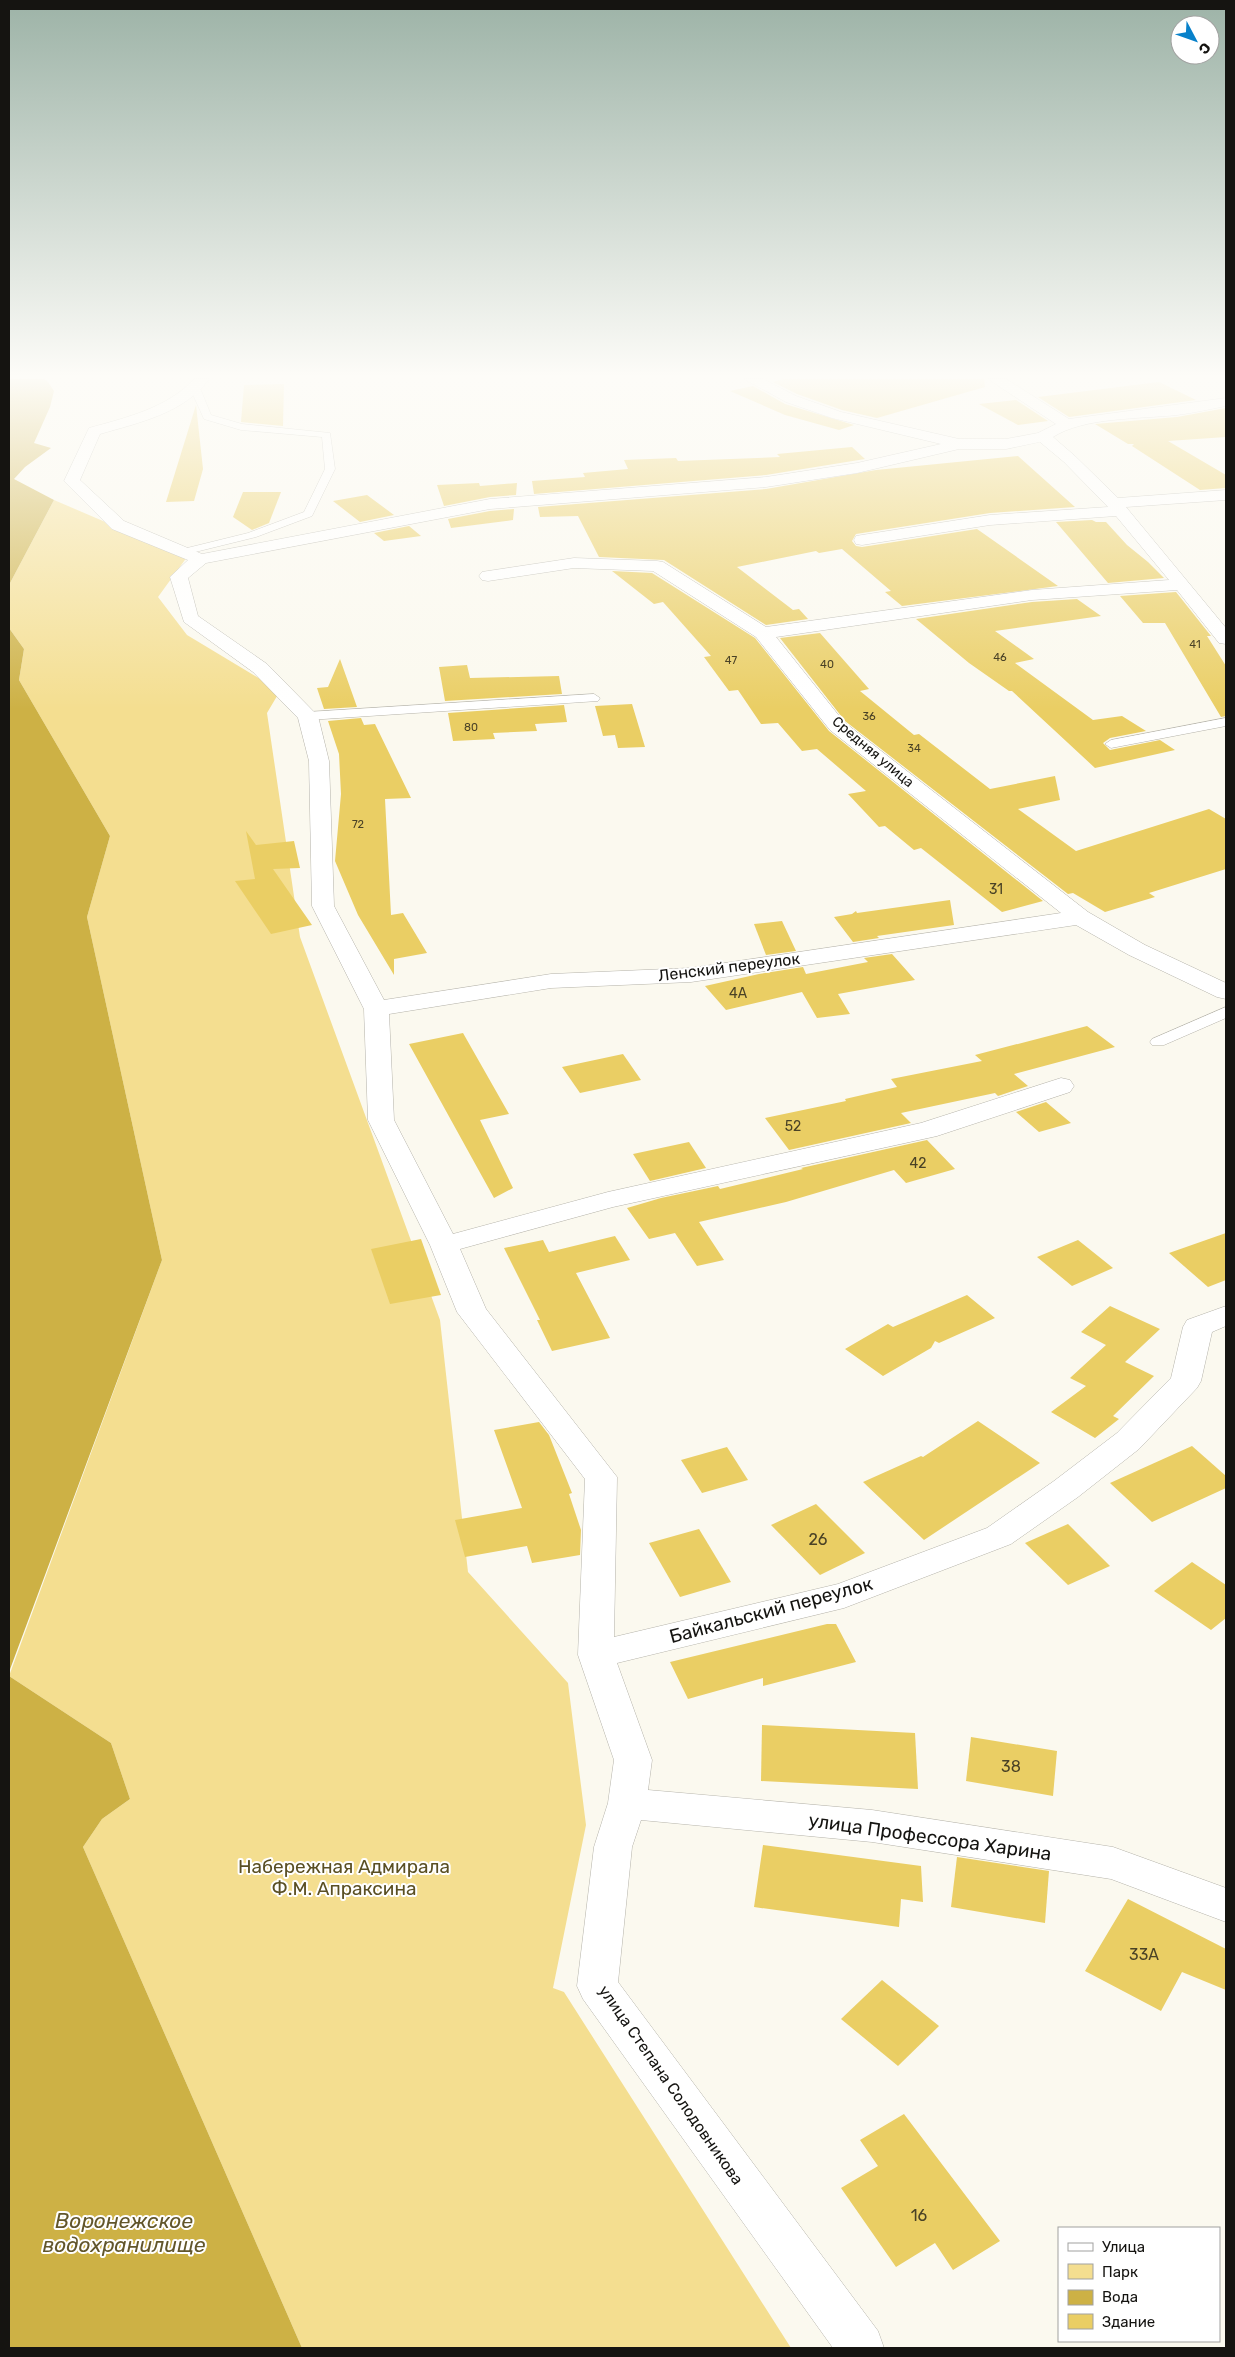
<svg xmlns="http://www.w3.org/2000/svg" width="1235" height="2357" font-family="Rubik,sans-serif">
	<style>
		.green { fill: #f4de90 }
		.water { fill: #cdb145 }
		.building { fill: #eace64 }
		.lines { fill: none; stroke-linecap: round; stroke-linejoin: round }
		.lane-casing { stroke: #b5b3aa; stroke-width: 1 }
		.street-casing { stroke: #b5b3aa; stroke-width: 1 }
		.lane { fill: #fff; fill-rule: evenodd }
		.street { fill: #fff; fill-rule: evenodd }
		.labels { text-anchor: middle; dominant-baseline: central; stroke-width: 4; stroke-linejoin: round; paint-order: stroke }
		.far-number-label { font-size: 11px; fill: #4a4226 }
		.far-street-label { font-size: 14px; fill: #151411; stroke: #fff }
		.number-label { font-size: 14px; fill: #4a4226 }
		.street-label { font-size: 16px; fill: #151411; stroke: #fff }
		.near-number-label { font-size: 16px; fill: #4a4226 }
		.near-street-label { font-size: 19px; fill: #151411; stroke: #fff }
		.near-park-label { font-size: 19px; fill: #5a4f23; stroke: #fff }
		.near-water-label { font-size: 21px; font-style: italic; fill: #62562b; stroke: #fff }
	</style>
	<rect width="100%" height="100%" fill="#fbf9ef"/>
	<path class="green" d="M54 500 187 557 158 597 187 635 280 691 267 713 300 937 440 1320 468 1572 568 1683 586 1825 553 1988 564 1992 791 2348H302L83 1847 102 1819 130 1799 111 1743 9 1676 162 1260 87 917 110 836 19 680 24 649 9 628V585Z"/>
	<g class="water">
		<path d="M9 379H44L48 382 54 391 50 407 34 443 51 448 25 467 14 479 54 500 9 585Z"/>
		<path d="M9 628 24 649 19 680 110 836 87 917 162 1260 9 1672Z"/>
		<path d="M9 1676 111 1743 130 1799 102 1819 83 1847 302 2348H9Z"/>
	</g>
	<g class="building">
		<path d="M783 379H984L985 387 877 418 842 410 797 394 773 382Z"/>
		<path d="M1159 382 1196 400 1069 417 1038 397Z"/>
		<path d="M284 384 283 426 241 422 244 385Z"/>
		<path d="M753 386 785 404 854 425 839 430 785 415 730 391Z"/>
		<path d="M1016 400 1048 421 1018 425 979 404Z"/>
		<path d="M196 405 203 469 194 501 166 502Z"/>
		<path d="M1226 408V437L1168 441 1226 475V488L1200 490 1132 446 1134 444H1128L1095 424 1177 417Z"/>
		<path d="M852 447 865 459 766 475 534 494 532 481 585 477 583 473 628 469 624 460 676 458 678 461 780 457 777 454Z"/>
		<path d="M1018 456 1075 507 990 513 856 534 852 541 856 546 862 547 977 529 1058 586 902 606 885 592 891 591 842 549 819 553 816 551 737 567 793 610 799 609 808 619 766 625 664 560 599 557 578 516 540 517 538 507 766 489 876 470Z"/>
		<path d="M479 483 480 486 517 483 516 495 490 497 444 506 437 485Z"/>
		<path d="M243 492H281L269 523 252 530 233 517Z"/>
		<path d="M367 495 394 515 360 522 333 501Z"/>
		<path d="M514 509 513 520 451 528 448 519 490 511Z"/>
		<path d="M1092 520 1096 522H1106L1127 545 1148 562 1164 578 1108 583 1056 522Z"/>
		<path d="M409 526 421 536 384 541 374 533Z"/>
		<path d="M612 571 652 573 755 638 829 731 1043 901 1002 912 921 848 914 850 885 826 879 827 848 794 866 791 817 749 802 751 778 723 761 724 738 690 729 691 704 657 711 656 663 602 654 604Z"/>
		<path d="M1176 592 1211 636H1207L1226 666V716L1221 717 1165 623H1143L1120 596Z"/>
		<path d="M1077 599 1101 616 995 631 1034 659 1015 663 1093 720 1122 716 1146 731 1110 738 1103 743 1110 750 1160 740 1175 750 1095 768 1012 691H1009L969 663 916 619 1032 602Z"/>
		<path d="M820 633 869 689 860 691 914 735 919 734 990 789 1055 776 1060 800 1018 809 1076 851 1209 809 1226 819V869L1149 893 1155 897 1105 912 1073 893 1068 894 845 721 780 638Z"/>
		<path d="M340 659 357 707 324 709 317 688 328 687Z"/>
		<path d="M467 665 470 678 559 676 562 694 445 701 439 667Z"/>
		<path d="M632 704 645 747 618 748 615 735 603 736 595 706Z"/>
		<path d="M564 705 567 722 535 724 537 731 493 733 495 739 453 741 448 713Z"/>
		<path d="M361 718 364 725 375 724 411 798 385 799 391 915 403 913 427 953 394 959V975L358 915 335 861 341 794 339 754 328 721Z"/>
		<path d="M246 831 256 845 294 841 300 868 273 869 312 925 271 934 235 881 255 879Z"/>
		<path d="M950 900 954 925 877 936 879 938 853 942 834 917 852 914 856 911 857 913Z"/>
		<path d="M782 921 796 951 766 955 754 924Z"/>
		<path d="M892 954 915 980 838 994 850 1014 817 1018 802 992 726 1010 705 986 759 974 803 967 806 974 868 962 864 958Z"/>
		<path d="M1087 1026 1115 1047 1014 1074 1028 1086 998 1096 995 1093 901 1113 911 1123 789 1150 765 1118 846 1101 845 1099 897 1087 891 1079 982 1061 975 1055Z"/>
		<path d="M463 1033 509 1114 480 1120 513 1188 494 1198 409 1044Z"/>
		<path d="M623 1054 641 1080 580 1093 562 1067Z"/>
		<path d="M1046 1102 1071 1123 1039 1132 1016 1112Z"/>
		<path d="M927 1140 955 1169 906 1183 894 1170 786 1202 699 1222 724 1260 697 1266 675 1233 649 1239 627 1208 661 1198 718 1186 720 1189 803 1169 801 1168Z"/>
		<path d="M689 1142 706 1168 650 1181 633 1154Z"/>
		<path d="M1226 1233V1280L1208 1287 1169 1253Z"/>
		<path d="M615 1236 630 1260 576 1273 610 1338 552 1351 537 1320H540L504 1248 543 1240 549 1252Z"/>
		<path d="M421 1239 441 1295 390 1304 371 1249Z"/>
		<path d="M1078 1240 1113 1268 1072 1286 1037 1257Z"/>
		<path d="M967 1295 995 1318 939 1343 935 1341 931 1348 883 1376 845 1349 888 1324 893 1327Z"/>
		<path d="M1110 1306 1160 1329 1125 1362 1154 1376 1113 1416 1119 1419 1095 1438 1051 1412 1086 1386 1070 1378 1106 1345 1081 1332Z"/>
		<path d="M978 1421 1040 1463 924 1540 863 1482 921 1456 923 1457Z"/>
		<path d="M539 1422 549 1435 572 1493 569 1494 581 1530 580 1555 532 1563 527 1546 465 1557 455 1520 522 1508 494 1430Z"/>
		<path d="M1192 1446 1226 1476V1488L1152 1522 1110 1483Z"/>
		<path d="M727 1447 748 1480 702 1493 681 1460Z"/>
		<path d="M816 1504 865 1553 820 1575 771 1525Z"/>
		<path d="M1068 1524 1110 1566 1068 1585 1025 1543Z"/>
		<path d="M699 1529 731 1582 680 1597 649 1543Z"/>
		<path d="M1192 1562 1226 1585V1618L1211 1630 1154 1591Z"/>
		<path d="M827 1624H836L856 1662 763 1686V1678L688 1699 670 1662Z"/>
		<path d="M762 1725 915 1733 918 1789 761 1781Z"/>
		<path d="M971 1737 1057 1751 1053 1796 966 1781Z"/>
		<path d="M763 1845 921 1866 923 1902 901 1899 899 1927 754 1907Z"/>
		<path d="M957 1857 1049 1871 1045 1923 951 1907Z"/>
		<path d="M1128 1899 1226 1949V1990L1182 1972 1161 2011 1085 1971Z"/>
		<path d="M882 1980 939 2026 898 2066 841 2019Z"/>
		<path d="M904 2114 1000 2241 953 2270 935 2243 896 2267 841 2188 878 2166 860 2140Z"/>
	</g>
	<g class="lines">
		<g class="lane-casing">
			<g id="lane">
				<path d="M192 386 200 388 211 415 242 424 330 433 335 469 312 516 256 537 183 555 179 554V550L248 533 304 512 325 469 322 437 241 430 204 419 190 388Z"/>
				<path d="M594 694 600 698 598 701 308 720 302 716 308 712Z"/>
				<path d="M1226 718V726L1111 748 1105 744 1111 740Z"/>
				<path d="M1226 1007V1018L1164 1045H1152L1150 1042 1152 1039Z"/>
			</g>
		</g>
		<g class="street-casing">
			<path id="street" d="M194 379H209C185 413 138 423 100 434L80 480 124 521 202 554 490 499 766 477 857 463 941 444 832 418 786 402 744 379H763L796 396 841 412 959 439H1006L1038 433 1056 424 988 379H1006L1069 419 1226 398V406C1210 409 1193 413 1177 415 1140 419 1084 417 1053 437L1075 456 1118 498 1226 490V500L1126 507 1226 628V644L1219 643 1177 590 1032 600 776 637 844 722 1088 912 1145 945 1226 983V999L1217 997 1129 955 1076 925 691 982 551 988 389 1014 394 1120 453 1234 608 1192 921 1123 1061 1078 1070 1080 1074 1086 1070 1092 937 1136 613 1207 460 1249 486 1309 617 1477 614 1637 838 1584 987 1528 1054 1481 1117 1433 1171 1378 1183 1327 1187 1320 1226 1306V1326L1212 1332 1201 1381 1197 1388 1139 1449 1078 1497 1011 1544 844 1608 617 1663 652 1760 648 1790 872 1810 1113 1847 1226 1888V1922L1111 1879 872 1842 641 1820 632 1847 618 1982 878 2331 884 2348H833L583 1999 577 1986 594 1847 608 1803 614 1760 578 1655 585 1479 457 1312 430 1245 368 1120 364 1009 312 906 309 761 298 718 253 672 184 622 170 577 188 560 112 529 64 481 89 428C125 418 168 408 194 379ZM1040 442 1064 462 1108 507 990 515 862 535 856 536 854 540 856 544 862 545 990 525 1116 516 1169 580 1032 590 766 627 663 562 657 561 574 558 488 571 482 572 479 576 482 580 488 581 574 568 653 571 756 637 830 730 1061 913 691 968 551 974 384 1000 334 906 329 761 318 716 267 664 198 616 188 578 206 563 490 509 766 487 857 473 959 449H1006Z"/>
		</g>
		<use href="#lane" class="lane"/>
		<use href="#street" class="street"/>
	</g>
	<linearGradient id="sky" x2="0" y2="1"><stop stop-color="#9db3a7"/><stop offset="0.53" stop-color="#fdfcf8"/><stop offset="1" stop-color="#fdfcf8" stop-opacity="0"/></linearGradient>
	<rect width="1235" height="709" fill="url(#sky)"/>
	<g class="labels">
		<g class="far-number-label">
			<text x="1195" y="644">41</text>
			<text x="1000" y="657">46</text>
			<text x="731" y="660">47</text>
			<text x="827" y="664">40</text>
			<text x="869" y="716">36</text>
			<text x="471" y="727">80</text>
			<text x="914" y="748">34</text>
			<text x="358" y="824">72</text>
		</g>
		<g class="far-street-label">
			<text transform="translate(873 752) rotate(40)">Средняя улица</text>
		</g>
		<g class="number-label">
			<text x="996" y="889">31</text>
			<text x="738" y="993">4А</text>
			<text x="793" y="1126">52</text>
			<text x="918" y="1163">42</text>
		</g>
		<g class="street-label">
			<text transform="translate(729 967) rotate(-7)">Ленский переулок</text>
			<text transform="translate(671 2085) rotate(55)">улица Степана Солодовникова</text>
		</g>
		<g class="near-number-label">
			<text x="818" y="1539">26</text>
			<text x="1011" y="1766">38</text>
			<text x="1144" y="1954">33А</text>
			<text x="919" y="2215">16</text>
		</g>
		<g class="near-street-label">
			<text transform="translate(771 1610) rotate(-15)">Байкальский переулок</text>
			<text transform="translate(930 1837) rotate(8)">улица Профессора Харина</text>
		</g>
		<g class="near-park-label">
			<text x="344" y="1866">Набережная Адмирала<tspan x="344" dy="22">Ф.М. Апраксина</tspan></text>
		</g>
		<g class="near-water-label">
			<text x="124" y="2220">Воронежское<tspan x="124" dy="24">водохранилище</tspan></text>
		</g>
	</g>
	<rect width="1235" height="2357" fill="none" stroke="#151411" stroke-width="20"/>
	<rect x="1058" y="2227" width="162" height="115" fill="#ffffff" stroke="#a1a1a0"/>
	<rect x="1068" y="2243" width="25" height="8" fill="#ffffff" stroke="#a1a1a0"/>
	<text x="1102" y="2252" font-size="15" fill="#151411">Улица</text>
	<rect x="1068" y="2264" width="25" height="15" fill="#f4de90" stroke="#a1a1a0"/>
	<text x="1102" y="2277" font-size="15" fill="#151411">Парк</text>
	<rect x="1068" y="2290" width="25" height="15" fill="#cdb145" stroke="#a1a1a0"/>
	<text x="1102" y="2302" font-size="15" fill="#151411">Вода</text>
	<rect x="1068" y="2314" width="25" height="15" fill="#eace64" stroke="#a1a1a0"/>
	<text x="1102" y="2327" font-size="15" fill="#151411">Здание</text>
	<g transform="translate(1195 40) rotate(131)"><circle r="24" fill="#ffffff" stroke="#a1a1a0"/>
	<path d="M0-4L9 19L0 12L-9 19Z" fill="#0881ca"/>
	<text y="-8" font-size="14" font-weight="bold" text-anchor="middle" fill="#151411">С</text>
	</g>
</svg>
